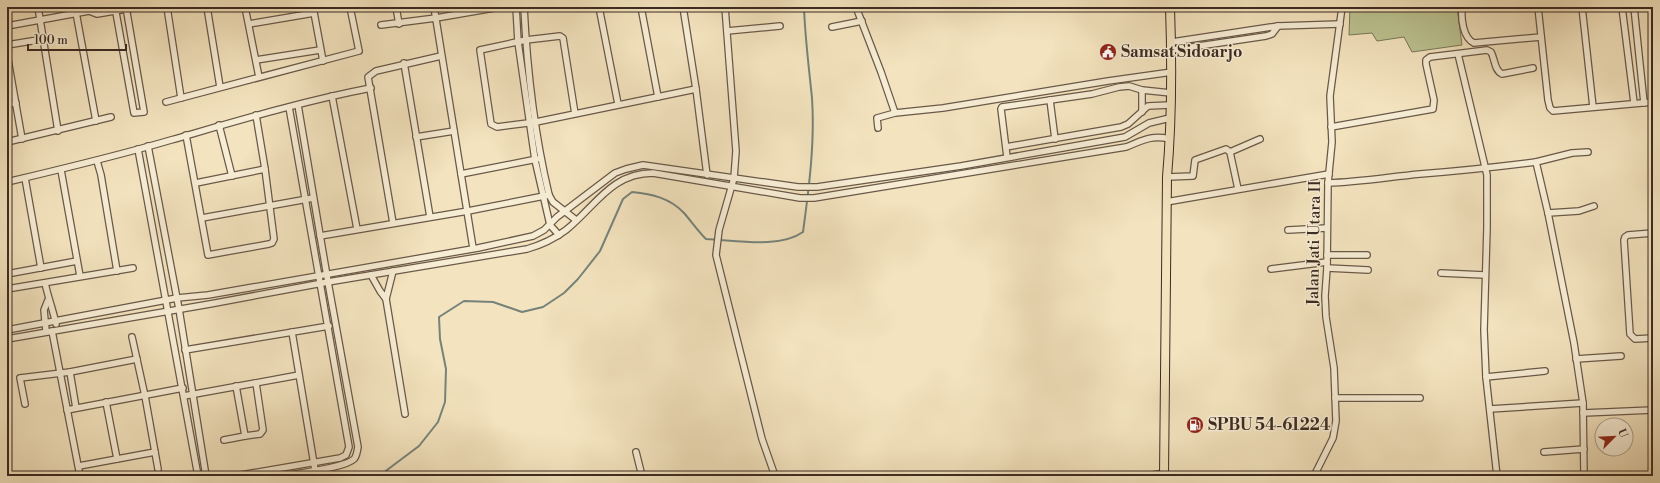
<svg xmlns="http://www.w3.org/2000/svg" width="1660" height="483" font-family="'Libre Bodoni',serif">
	<style>
		.green { fill: #bbc391; stroke: #7b775a }
		.lines { fill: none; stroke-linecap: round; stroke-linejoin: round }
		.stream { stroke: #76837b; stroke-width: 2 }
		.minor-casing { stroke: #695949; stroke-width: 8 }
		.primary-casing { stroke: #3b2b22; stroke-width: 10 }
		.minor { stroke: #f7edd5; stroke-width: 5.5 }
		.primary { stroke: #f3e3be; stroke-width: 8 }
		.labels { text-anchor: middle; dominant-baseline: central; stroke-width: 3; stroke-linejoin: round; paint-order: stroke }
		.poi-label { font-size: 16px; font-weight: bold; fill: #3b2b22; stroke: #f7edd5; text-anchor: start }
		.street-label { font-size: 16px; fill: #3b2b22; stroke: #f7edd5 }
	</style>
	<rect width="100%" height="100%" fill="#f3e3be"/>
	<filter id="stains"><feTurbulence type="fractalNoise" baseFrequency=".005" numOctaves="4"/><feColorMatrix values="0 0 0 0 .2 0 0 0 0 .09 0 0 0 0 .02 0 0 0 .5 -.17"/></filter>
	<radialGradient id="worn" r=".72"><stop offset=".6" stop-color="#630" stop-opacity="0"/><stop offset="1" stop-color="#630" stop-opacity=".3"/></radialGradient>
	<path class="green" d="M1350 7H1457L1462 45 1412 52 1404 37 1377 41 1372 33 1349 35Z"/>
	<g class="lines">
		<path class="stream" d="M379 476 419 446 438 422 445 402 446 369 440 339 439 317 464 301 493 302 522 312 543 307 564 293 578 279 600 251 623 199 632 192C652 194 670 198 684 213 691 221 698 231 706 239 735 240 779 249 803 232 809 188 815 142 812 98 809 68 805 38 804 7"/>
		<g class="minor-casing">
			<g id="minor">
				<path d="M38 7 58 131"/>
				<path d="M75 7 96 121"/>
				<path d="M115 7 134 113 144 112 126 7"/>
				<path d="M167 7 181 98"/>
				<path d="M207 7 220 87"/>
				<path d="M245 7 259 77"/>
				<path d="M313 7 323 61"/>
				<path d="M396 7 399 24"/>
				<path d="M434 7 473 248"/>
				<path d="M516 7 518 42 535 160 550 225 559 235"/>
				<path d="M524 7C527 68 535 136 549 195L553 202 576 220"/>
				<path d="M599 7 618 104"/>
				<path d="M641 7 658 97"/>
				<path d="M683 7 696 89 707 175"/>
				<path d="M725 7 736 151 734 178 719 230 716 255 762 439 775 476"/>
				<path d="M856 7 881 72 895 113"/>
				<path d="M1462 7C1461 19 1463 38 1474 43L1541 37"/>
				<path d="M1538 7 1548 100 1550 108 1553 111 1653 102"/>
				<path d="M1582 7 1593 107"/>
				<path d="M1622 7 1634 103"/>
				<path d="M1634 7 1644 103"/>
				<path d="M89 11 97 14 138 7"/>
				<path d="M249 24 314 13"/>
				<path d="M381 25 436 18 500 7"/>
				<path d="M7 26 89 11 95 7"/>
				<path d="M832 27 862 21"/>
				<path d="M727 31 780 26"/>
				<path d="M1172 42 1278 26 1340 24"/>
				<path d="M7 45 44 39"/>
				<path d="M1172 50 1266 36 1272 34 1278 26"/>
				<path d="M7 54 22 139"/>
				<path d="M1458 54 1487 175V228L1484 330 1486 377 1497 476"/>
				<path d="M256 60 320 50"/>
				<path d="M404 63 430 217"/>
				<path d="M1142 90V112"/>
				<path d="M332 96 357 229"/>
				<path d="M1050 100 1055 139"/>
				<path d="M166 102 359 51 350 7"/>
				<path d="M7 104 16 103"/>
				<path d="M575 114 563 38 560 36 526 40 480 50 491 124 497 127 536 122 696 89"/>
				<path d="M219 125 232 176"/>
				<path d="M1331 127 1433 109 1434 100 1426 64V60L1430 57 1487 50 1491 52C1495 59 1494 70 1502 74L1533 68"/>
				<path d="M878 128 877 118 895 113 943 108 1108 81 1172 72"/>
				<path d="M186 135 208 255 269 244 272 243 274 239 265 169 256 115"/>
				<path d="M416 137 454 131"/>
				<path d="M7 142 111 117"/>
				<path d="M148 146 179 309 206 476"/>
				<path d="M1006 147 1121 127 1128 124 1148 106 1170 105"/>
				<path d="M138 149 198 476"/>
				<path d="M1230 152 1260 139"/>
				<path d="M1007 157 1001 109 1002 107 1092 94 1119 87 1129 86 1142 90 1171 93"/>
				<path d="M97 161 101 175 117 271"/>
				<path d="M61 170 80 276"/>
				<path d="M461 174 537 159"/>
				<path d="M1167 177 1193 176 1195 160 1226 149 1230 152 1238 189"/>
				<path d="M25 178 41 268"/>
				<path d="M7 182C62 169 117 156 171 140 237 121 303 101 371 88"/>
				<path d="M196 183 265 169"/>
				<path d="M1328 183C1359 182 1389 177 1420 174 1459 171 1497 167 1536 162"/>
				<path d="M1166 202 1329 174"/>
				<path d="M1548 213 1579 211 1594 206"/>
				<path d="M202 218 313 198"/>
				<path d="M393 223 368 77 376 71 441 56"/>
				<path d="M1288 230 1327 228"/>
				<path d="M1653 233 1628 235 1625 237 1624 240 1630 334 1635 339 1653 338"/>
				<path d="M320 236 468 211 549 195"/>
				<path d="M1327 255H1367"/>
				<path d="M1327 268 1368 270"/>
				<path d="M1271 269 1327 262"/>
				<path d="M1441 273 1485 275"/>
				<path d="M7 274 77 261"/>
				<path d="M371 275 380 291 386 299 393 271"/>
				<path d="M45 283C48 297 53 310 56 324"/>
				<path d="M7 289 133 268"/>
				<path d="M386 299 405 414"/>
				<path d="M7 330 177 298 208 295 478 248 533 236 544 230 557 217 615 173 626 169 643 165 798 187H817L961 166 1125 137 1149 123 1170 118"/>
				<path d="M46 331 44 310 48 300"/>
				<path d="M52 331 80 476"/>
				<path d="M292 332 316 476"/>
				<path d="M132 337 145 396 158 469"/>
				<path d="M7 339 210 304 328 282 527 249C541 245 554 239 566 230 595 207 611 173 653 173L800 198H814L1126 147C1144 140 1150 135 1170 139"/>
				<path d="M185 350 329 326"/>
				<path d="M1576 359 1621 356"/>
				<path d="M70 372 76 408"/>
				<path d="M1486 377 1545 371"/>
				<path d="M236 386 245 436 260 434 263 430 256 383"/>
				<path d="M184 396 299 375"/>
				<path d="M1335 398H1420"/>
				<path d="M106 402 117 459"/>
				<path d="M25 404 20 378 70 372 137 359"/>
				<path d="M1490 409 1583 403"/>
				<path d="M67 410 183 388"/>
				<path d="M1583 413 1653 410"/>
				<path d="M224 440 245 436"/>
				<path d="M636 452 642 476"/>
				<path d="M1544 452 1584 449"/>
				<path d="M79 466 155 452"/>
				<path d="M235 476 340 458 346 455 349 447 289 107"/>
				<path d="M283 476C297 473 345 468 354 459 357 456 357 451 358 447L328 282 298 105"/>
				<path d="M1147 476 1164 473"/>
				<path d="M1314 476 1333 438 1336 421 1334 368 1326 317 1325 296 1327 268 1328 183 1332 142 1330 96 1342 7"/>
				<path d="M1584 476 1583 403 1574 343 1548 213 1536 162 1572 153 1588 152"/>
			</g>
		</g>
		<g class="primary-casing">
			<path id="primary" d="M1164 476 1167 177C1172 120 1172 64 1170 7"/>
		</g>
		<use href="#minor" class="minor"/>
		<use href="#primary" class="primary"/>
	</g>
	<defs>
		<g id="civic-disc" transform="scale(0.9)"><circle r="9.5" fill="#8f2418" stroke="#f7edd5"/><path d="M-.6-6.5H3V-4.5H.6V-3L4-1V1h2V6H-6V1h2V-1L-.6-3ZM-1.2 2.5V6h2.4V2.5Z" fill="#fff"/></g>
		<g id="fuel-disc" transform="scale(0.9)"><circle r="9.5" fill="#8f2418" stroke="#f7edd5"/><path d="M-5.5-6h7V0h2V4h1.3V-2.5L3-4.5l.8-.8L6-3V5H2.5V1h-1V6h-7ZM-4.2-4.7v3.2H.2V-4.7Z" fill="#fff"/></g>
	</defs>
	<g fill-rule="evenodd">
		<use href="#civic-disc" x="1108" y="52"/>
		<use href="#fuel-disc" x="1195" y="425"/>
	</g>
	<g class="labels">
		<g class="poi-label">
			<text x="1121" y="52">Samsat Sidoarjo</text>
			<text x="1208" y="425">SPBU 54-61224</text>
		</g>
		<g class="street-label">
			<text transform="translate(1314 243) rotate(-89)">Jalan Jati Utara II</text>
		</g>
	</g>
	<rect width="1660" height="483" fill="none" stroke="#f3e3be" stroke-width="24"/>
	<rect x="8" y="8" width="1644" height="467" fill="none" stroke="#3b2b22" stroke-width="2"/>
	<rect x="12" y="12" width="1636" height="459" fill="none" stroke="#3b2b22"/>
	<g transform="translate(1614 437) rotate(66)"><circle r="19" fill="#f7edd5" stroke="#ac9f8d"/>
	<path d="M0-3L7 15L0 10L-7 15Z" fill="#8f2418"/>
	<text y="-6" font-size="11" font-weight="bold" text-anchor="middle" fill="#3b2b22">U</text>
	</g>
	<path d="M28 44v6h98v-6" fill="none" stroke="#3b2b22" stroke-width="2"/>
	<text x="34" y="44" font-size="12" fill="#3b2b22" stroke="#f7edd5" stroke-width="3" paint-order="stroke">100 m</text>
	<rect width="100%" height="100%" filter="url(#stains)"/>
	<rect width="100%" height="100%" fill="url(#worn)"/>
</svg>
